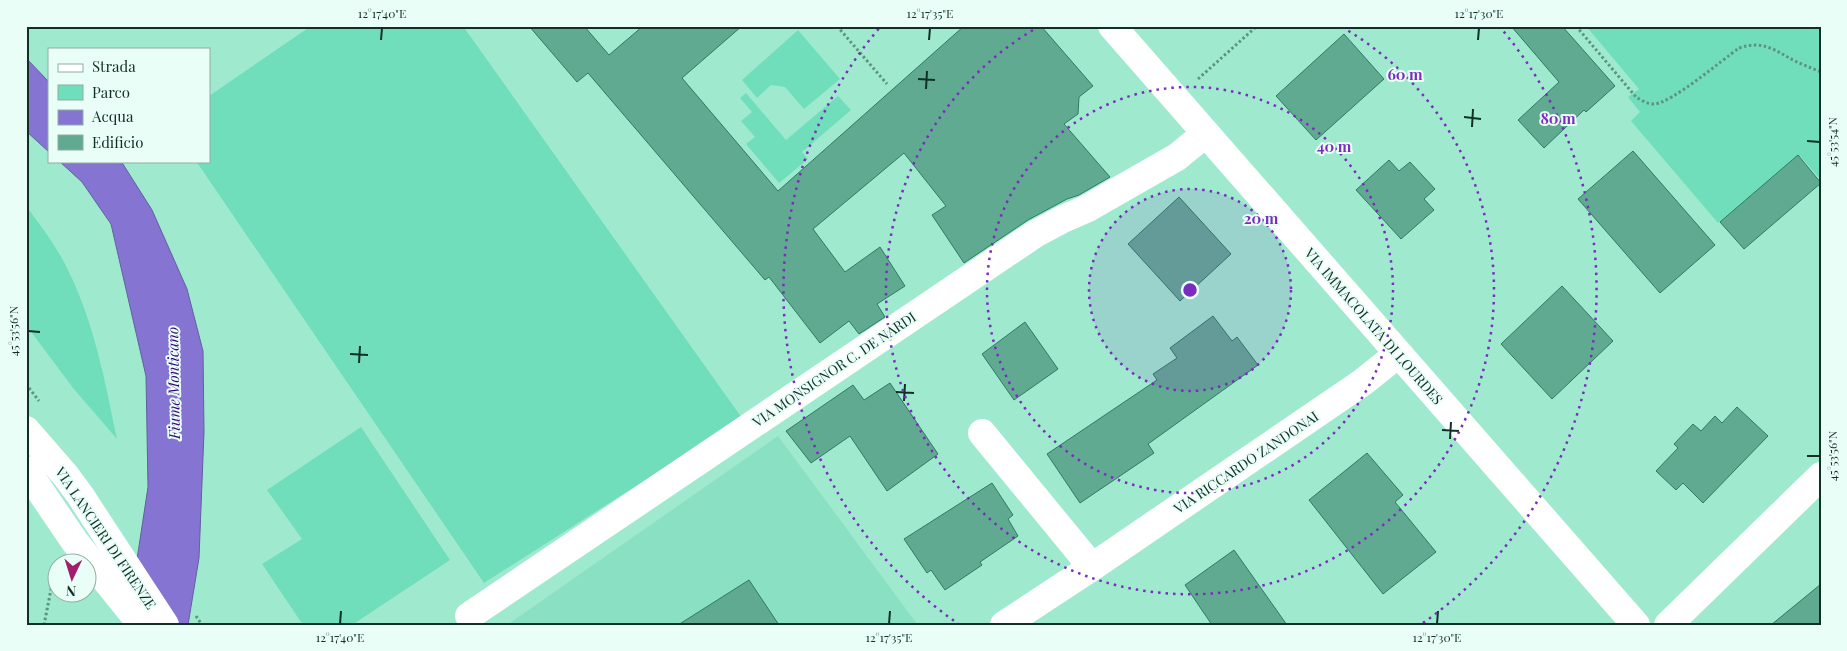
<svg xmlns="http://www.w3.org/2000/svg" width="1847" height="651" font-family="'Playfair Display',serif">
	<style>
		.built { fill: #8ae0c2 }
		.green { fill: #71debb }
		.water { fill: #8574d1; stroke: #62609e }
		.building { fill: #61aa92; stroke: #2e7a63 }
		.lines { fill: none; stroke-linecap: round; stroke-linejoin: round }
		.path { stroke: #5d9480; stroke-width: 3; stroke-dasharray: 2.5 2.5; stroke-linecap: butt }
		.minor { stroke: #fff; stroke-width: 28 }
		.major { stroke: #fff; stroke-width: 28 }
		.ticks { fill: none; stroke: #103026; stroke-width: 2 }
		.ring { fill: none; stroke: #7b2cbf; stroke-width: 2.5; stroke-dasharray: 2.5 5 }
		.labels { text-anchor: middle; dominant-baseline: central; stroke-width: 4; stroke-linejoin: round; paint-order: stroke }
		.street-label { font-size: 14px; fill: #103026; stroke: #e9fef6 }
		.water-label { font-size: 15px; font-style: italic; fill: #34047a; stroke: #e9fef6 }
		.centre { fill: #7b2cbf; stroke: #e9fef6; stroke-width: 2.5 }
		.ring-label { font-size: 15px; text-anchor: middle; font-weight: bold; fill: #7b2cbf; stroke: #e9fef6; stroke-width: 4; stroke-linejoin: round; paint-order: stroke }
		.neatline { fill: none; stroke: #103026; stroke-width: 2 }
		.ticks-label { font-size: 12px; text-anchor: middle; fill: #103026 }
	</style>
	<rect width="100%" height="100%" fill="#9feacf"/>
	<path class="built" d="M778 436 917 624 507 625Z"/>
	<g class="green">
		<path d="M311 26H463L742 418 484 583 196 161H209V96Z"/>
		<path d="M1586 26H1821V180L1800 156 1718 223 1631 121 1640 112 1628 97 1639 89Z"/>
		<path d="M798 30 840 79 804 109 785 87 771 85 757 98 742 80Z"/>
		<path d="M746 93 786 140 838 96 851 110 802 152 808 159 779 183 746 144 755 137 741 121 752 112 740 98Z"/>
		<path d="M26 206C42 227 59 250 70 274 95 327 105 381 117 439L73 388 26 325Z"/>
		<path d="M361 427 450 560 352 625H303L262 564 302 539 267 490Z"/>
	</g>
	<g class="water">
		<path d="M26 58 49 82V152L26 131Z"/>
		<path d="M59 161H121L152 210 187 289 203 351 204 432 199 558 188 625H127L148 487 146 376 111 224 82 182Z"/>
	</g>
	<g class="building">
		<path d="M529 26H584L609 55 643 26H742L682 78 778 191 964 26H1041L1093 86 1079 97 1078 114 1064 124 1110 177 1079 195 1067 199 1028 220 964 263 932 215 946 206 904 153 813 229 845 272 880 247 905 286 877 304 885 317 859 334 849 321 820 343 769 277 765 280 588 73 577 82Z"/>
		<path d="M1511 26H1562L1615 86 1586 112 1584 110 1544 148 1518 120 1559 82Z"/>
		<path d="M1344 34 1384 79 1316 140 1276 96Z"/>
		<path d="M1633 151 1715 245 1660 293 1578 199Z"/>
		<path d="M1798 155 1821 183 1744 249 1720 222Z"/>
		<path d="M1389 160 1399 171 1410 162 1435 189 1424 199 1434 210 1401 239 1356 190Z"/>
		<path d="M1179 197 1231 254 1180 301 1128 244Z"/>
		<path d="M1562 286 1613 341 1552 399 1501 344Z"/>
		<path d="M1213 316 1232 341 1237 337 1258 365 1148 444 1154 453 1080 503 1047 454 1157 380 1153 374 1177 358 1170 348Z"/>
		<path d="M1025 322 1058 369 1014 400 982 354Z"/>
		<path d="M890 383 938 454 887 491 850 436 811 463 786 431 853 385 864 400Z"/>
		<path d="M1737 407 1768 436 1703 503 1683 483 1676 490 1656 471 1678 448 1674 444 1693 424 1701 431 1715 416 1722 423Z"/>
		<path d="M1367 453 1403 495 1395 502 1436 552 1383 594 1309 500Z"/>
		<path d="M992 483 1013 515 1008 519 1018 536 980 562 982 565 945 590 931 570 927 573 904 539Z"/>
		<path d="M1234 550 1287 625H1212L1185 585Z"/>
		<path d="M749 580 779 625H678Z"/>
		<path d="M1821 584V625H1771Z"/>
	</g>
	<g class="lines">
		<g class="path">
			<path d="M837 26 887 84"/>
			<path d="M1576 26 1636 97C1641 100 1647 104 1654 104 1672 103 1722 60 1739 48 1764 40 1774 50 1795 61 1803 65 1812 68 1821 72"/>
			<path d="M1198 79 1257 26"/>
			<path d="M26 384 39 401"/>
			<path d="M196 616 202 625"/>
			<path d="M44 625 55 569"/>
		</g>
		<g class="minor">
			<path d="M1112 26 1636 625"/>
			<path d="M982 433 1092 567"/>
			<path d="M469 616 1035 234 1063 219 1086 209 1177 157 1205 134"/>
			<path d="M1004 625 1092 567 1363 382 1398 354"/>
			<path d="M1668 625 1821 476"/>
		</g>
		<g class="major">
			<path d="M26 430 66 476 80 495 165 625"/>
			<path d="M26 470 75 542 142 625"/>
		</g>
	</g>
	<path class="ticks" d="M381 40 382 28M929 40 930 28M1478 40 1479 28M918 79 935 80M926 89 927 71M1464 117 1481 119M1472 127 1473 109M1807 141 1820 142M28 331 40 332M350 354 368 355M359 363 360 346M896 392 914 393M904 401 905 384M1442 430 1459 431M1450 439 1451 422M1807 456H1820M340 624 341 611M889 624 890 611M1437 624 1438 611"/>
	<circle cx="1190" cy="290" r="101" fill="#7b2cbf" fill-opacity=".12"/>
	<g class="ring">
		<circle cx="1190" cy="290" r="101"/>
		<circle cx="1190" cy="290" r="203"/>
		<path d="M1342 27A304 304 0 1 1 1038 27"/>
		<path d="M960 625A406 406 0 0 1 881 26M1499 26A406 406 0 0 1 1420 625"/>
	</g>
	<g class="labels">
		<g class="street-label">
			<text transform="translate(1374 326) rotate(49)">VIA IMMACOLATA DI LOURDES</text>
			<text transform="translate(834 369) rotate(-34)">VIA MONSIGNOR C. DE NARDI</text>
			<text transform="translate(1246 462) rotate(-34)">VIA RICCARDO ZANDONAI</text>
			<text transform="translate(106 538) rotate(56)">VIA LANCIERI DI FIRENZE</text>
		</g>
		<g class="water-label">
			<text transform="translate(173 383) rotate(-91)">Fiume Monticano</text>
		</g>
	</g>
	<circle cx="1190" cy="290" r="8" class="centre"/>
	<g class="ring-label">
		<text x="1405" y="80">60 m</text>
		<text x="1558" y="124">80 m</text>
		<text x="1334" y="152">40 m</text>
		<text x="1261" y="224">20 m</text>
	</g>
	<rect width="1847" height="651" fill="none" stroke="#e9fef6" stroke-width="55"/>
	<rect x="48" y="48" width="162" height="115" fill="#e9fef6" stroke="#92aca3"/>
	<rect x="58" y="64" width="25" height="8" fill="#ffffff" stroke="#92aca3"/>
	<text x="92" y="72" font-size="15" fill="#103026">Strada</text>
	<rect x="58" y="85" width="25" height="15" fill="#71debb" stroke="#92aca3"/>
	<text x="92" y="98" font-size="15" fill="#103026">Parco</text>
	<rect x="58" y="110" width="25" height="15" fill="#8574d1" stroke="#92aca3"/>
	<text x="92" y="122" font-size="15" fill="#103026">Acqua</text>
	<rect x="58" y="135" width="25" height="15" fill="#61aa92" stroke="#92aca3"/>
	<text x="92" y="148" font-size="15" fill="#103026">Edificio</text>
	<g transform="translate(72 578) rotate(184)"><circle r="24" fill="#e9fef6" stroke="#92aca3"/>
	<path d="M0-4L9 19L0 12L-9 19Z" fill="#a21e6c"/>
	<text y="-8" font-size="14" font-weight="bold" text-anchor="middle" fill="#103026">N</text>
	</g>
	<rect x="28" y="28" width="1792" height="596" class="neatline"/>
	<g class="ticks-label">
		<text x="382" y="18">12°17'40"E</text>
		<text x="930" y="18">12°17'35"E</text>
		<text x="1479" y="18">12°17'30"E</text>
		<text transform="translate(1833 142) rotate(-90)" y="4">45°53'54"N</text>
		<text transform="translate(14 331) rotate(-90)" y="4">45°53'56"N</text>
		<text transform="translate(1833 456) rotate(-90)" y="4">45°53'56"N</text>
		<text x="340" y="642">12°17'40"E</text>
		<text x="889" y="642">12°17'35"E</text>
		<text x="1437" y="642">12°17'30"E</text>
	</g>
</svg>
